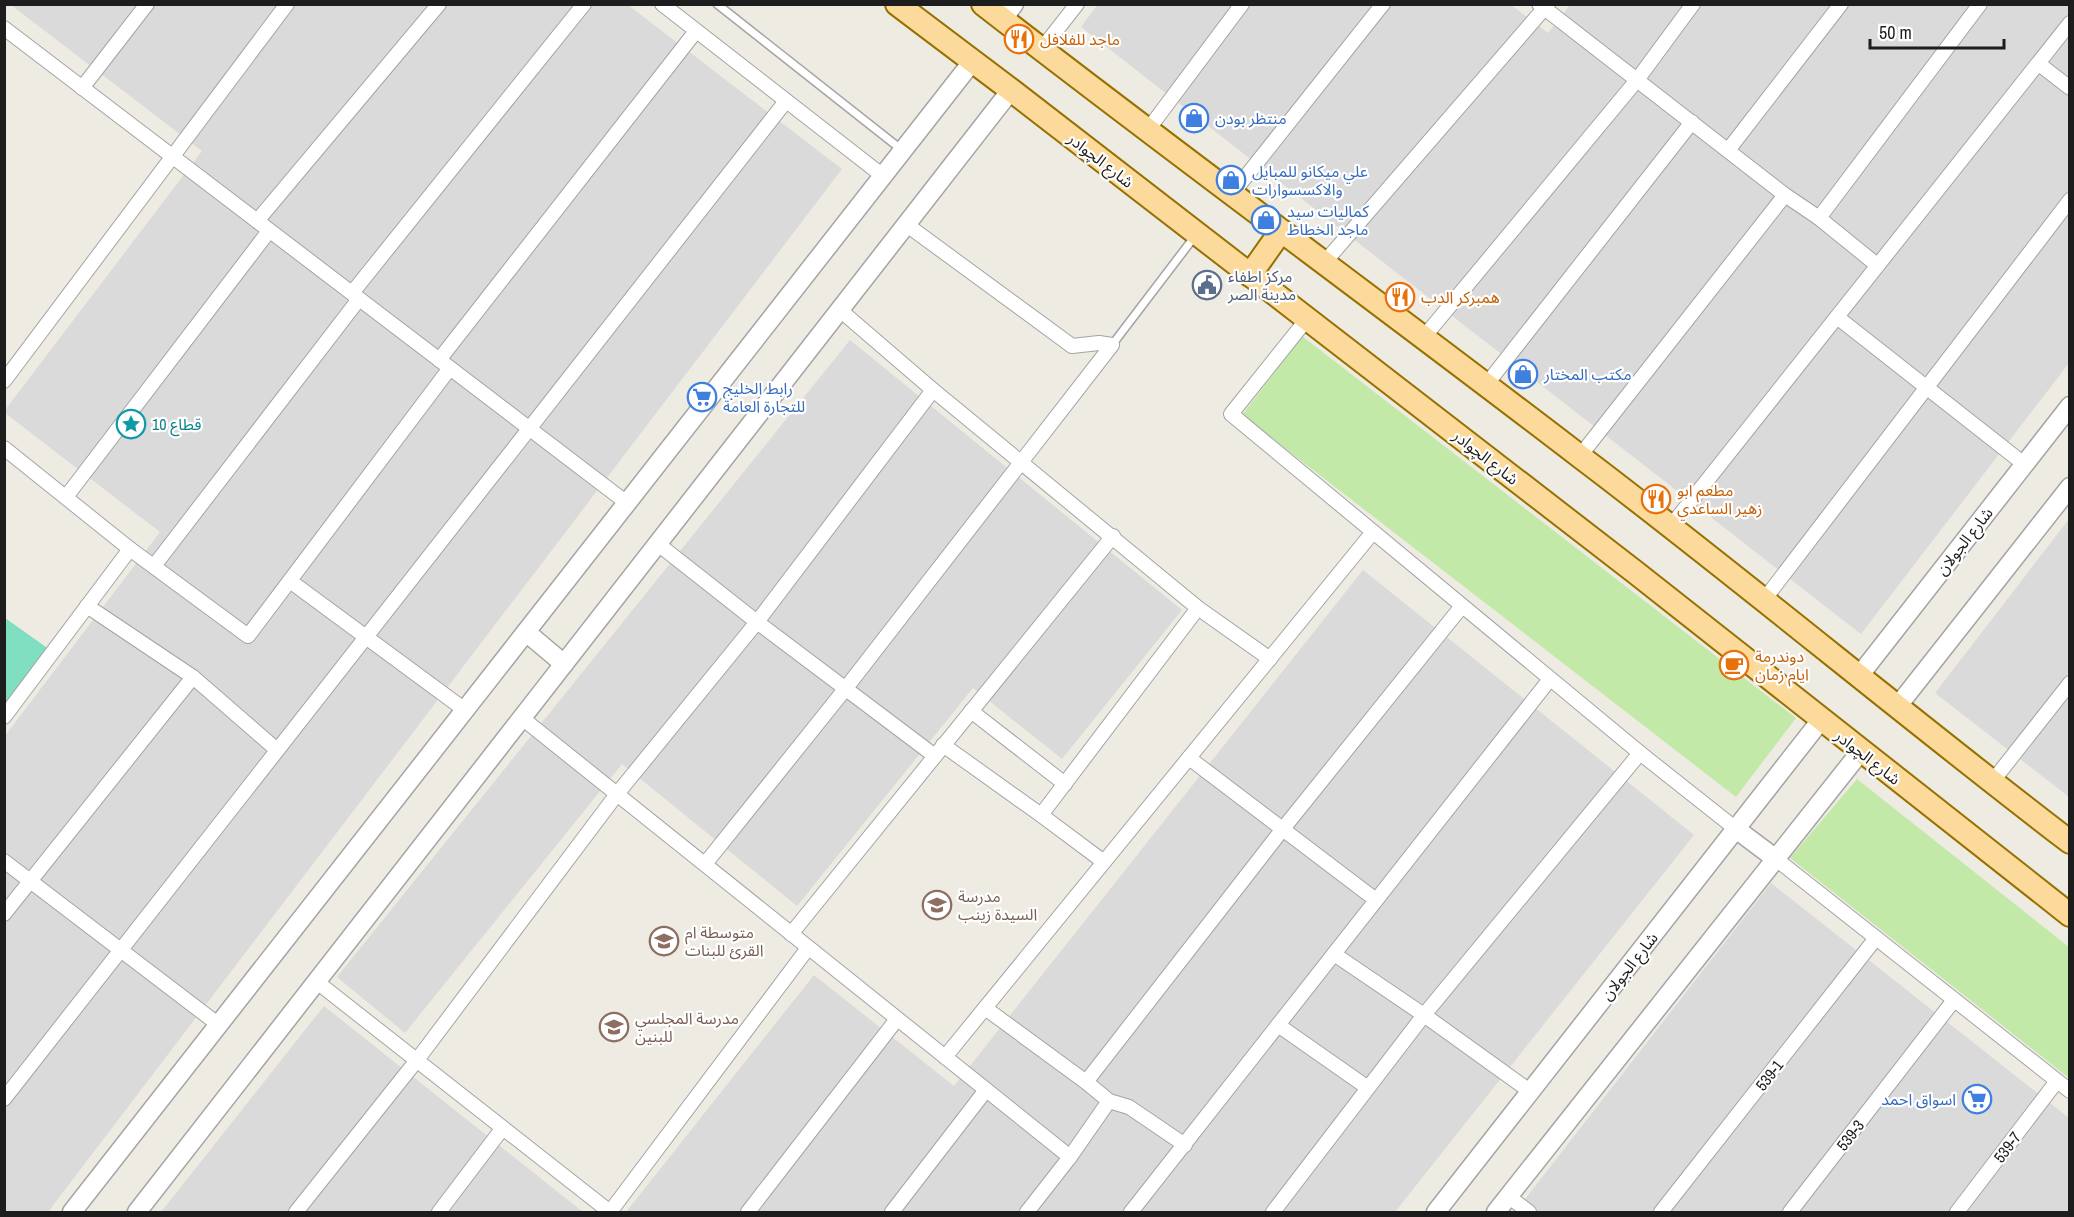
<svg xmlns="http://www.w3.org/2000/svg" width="2074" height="1217" font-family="'Archivo Narrow','Noto Sans Arabic',sans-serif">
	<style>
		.residential { fill: #dbdada }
		.grass { fill: #c3e9a8 }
		.pitch { fill: #80dec1 }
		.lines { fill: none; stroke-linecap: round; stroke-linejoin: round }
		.service-casing { stroke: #a4a4a4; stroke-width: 10 }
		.minor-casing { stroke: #a4a4a4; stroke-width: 16 }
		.tertiary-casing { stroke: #a4a4a4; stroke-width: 21 }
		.primary-casing { stroke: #967100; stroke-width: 26 }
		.service { stroke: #fff; stroke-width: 7 }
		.minor { stroke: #fff; stroke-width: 14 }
		.tertiary { stroke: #fff; stroke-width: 18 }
		.primary { stroke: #fcda9b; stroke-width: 22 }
		.labels { text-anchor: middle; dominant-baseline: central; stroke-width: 4.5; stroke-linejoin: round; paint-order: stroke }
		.food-label { font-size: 16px; fill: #c56008; stroke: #fff; text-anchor: start }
		.shop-label { font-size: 16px; fill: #366cbe; stroke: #fff; text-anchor: start }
		.street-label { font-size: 16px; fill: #1d1d1d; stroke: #fff }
		.service-label { font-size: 16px; fill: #4e5e75; stroke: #fff; text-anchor: start }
		.culture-label { font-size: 16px; fill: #0d838f; stroke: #fff; text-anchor: start }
		.education-label { font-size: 16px; fill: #785e54; stroke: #fff; text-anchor: start }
	</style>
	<rect width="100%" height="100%" fill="#eeebe3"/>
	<g class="residential">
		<path d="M1098 4 1511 5 1548 33 1570 5H2069V363L1861 634 1081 27Z"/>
		<path d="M11 5H628L842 169 48 1212H5L4 737 160 532 5 413V410L202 151Z"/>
		<path d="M850 340 1182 610 1062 759 973 688 797 906 622 764 405 1033 337 977Z"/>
		<path d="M2069 519V797L1935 693Z"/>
		<path d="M1363 570 1694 835 1395 1212H626L814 975 954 1086Z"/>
		<path d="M1771 883 2069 1118V1212H1515Z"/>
		<path d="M324 1006 583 1212H161Z"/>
	</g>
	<g class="grass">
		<path d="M1302 336 1796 718 1736 797 1242 415Z"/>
		<path d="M1857 779 2069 947V1078L1790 858Z"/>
	</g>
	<path class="pitch" d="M5 618 53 652 5 717Z"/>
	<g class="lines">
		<g class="service-casing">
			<g id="service">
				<path d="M717 4 902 150"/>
				<path d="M1112 345 1195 236"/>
			</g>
		</g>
		<g class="minor-casing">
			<g id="minor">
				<path d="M662 4 883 176"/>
				<path d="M1539 4 1785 195 1819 218 1877 265"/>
				<path d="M4 28 627 503"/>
				<path d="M1041 50 1077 4"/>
				<path d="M2039 64 2070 88"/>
				<path d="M82 88 147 4"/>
				<path d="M1147 131 1242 4"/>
				<path d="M1729 149 1841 4"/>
				<path d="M1232 194 1383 4"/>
				<path d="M1819 218 1980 4"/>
				<path d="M257 221 439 4"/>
				<path d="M1324 263 1548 4"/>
				<path d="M352 293 584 4"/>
				<path d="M840 310 933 390 1198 608 1270 659"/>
				<path d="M1837 317 2024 464"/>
				<path d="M1307 319 1231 414 1640 753 1736 829"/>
				<path d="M1424 337 1637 80 1693 4"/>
				<path d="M439 360 696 31"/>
				<path d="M4 381 287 4"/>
				<path d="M1486 385 1692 122"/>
				<path d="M4 448 130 549 248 636 450 368"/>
				<path d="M1580 456 1785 195"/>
				<path d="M66 497 269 231"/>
				<path d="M1671 526 2070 23"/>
				<path d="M658 544 757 622 935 756"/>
				<path d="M154 566 359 299"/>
				<path d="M290 581 465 710"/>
				<path d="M1764 600 2070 200"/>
				<path d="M87 606 193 677 277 750"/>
				<path d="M971 711 1065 784"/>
				<path d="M4 717 130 549"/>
				<path d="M522 718 1070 1157"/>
				<path d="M943 745 1041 815 1104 862"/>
				<path d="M1189 758 1376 900"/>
				<path d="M1992 782 2070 683"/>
				<path d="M1041 815 1198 608"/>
				<path d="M1776 859 2070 1091"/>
				<path d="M4 861 219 1025"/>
				<path d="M705 864 846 688 1112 345 1099 343 1072 346 907 225"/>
				<path d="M4 914 193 677"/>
				<path d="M791 934 1113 536"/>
				<path d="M1334 954 1424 1015 1531 1092"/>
				<path d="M317 982 610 1212"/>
				<path d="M985 1008 1086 1082 1109 1101 1129 1107 1185 1145"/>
				<path d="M1278 1025 1368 1088"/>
				<path d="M945 1057 1373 532"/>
				<path d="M1086 1082 1282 830 1462 606"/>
				<path d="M4 1099 786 101"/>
				<path d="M1508 1196 1529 1212"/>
				<path d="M296 1212 417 1060 617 794 757 622 933 390"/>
				<path d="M439 1212 502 1129"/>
				<path d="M610 1212 808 948"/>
				<path d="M748 1212 897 1019"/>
				<path d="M892 1212 986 1090"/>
				<path d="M1027 1212 1070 1157 1109 1101"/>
				<path d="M1131 1212 1550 679"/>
				<path d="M1273 1212 1424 1015 1640 753"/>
				<path d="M1661 1212 1876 938"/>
				<path d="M1790 1212 1954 1000"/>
				<path d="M1957 1212 2057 1081"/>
			</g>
		</g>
		<g class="tertiary-casing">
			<g id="tertiary">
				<path d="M1002 20 1014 4"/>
				<path d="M526 632 564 664"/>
				<path d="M1859 676 2070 406"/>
				<path d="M1897 707 2070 487"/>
				<path d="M1736 829 1776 859"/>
				<path d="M72 1212 972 62"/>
				<path d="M137 1212 1011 90"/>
				<path d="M1436 1212 1821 720"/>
				<path d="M1496 1212 1861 751"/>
			</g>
		</g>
		<g class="primary-casing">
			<g id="primary">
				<path d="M897 4 1011 90 1635 572 2070 915"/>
				<path d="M983 4C1181 158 1383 305 1582 458 1747 583 1905 716 2070 842"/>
				<path d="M1250 275 1281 231"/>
			</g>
		</g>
		<use href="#service" class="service"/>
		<use href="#minor" class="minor"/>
		<use href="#tertiary" class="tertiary"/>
		<use href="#primary" class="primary"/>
	</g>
	<defs>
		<g id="restaurant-ring" transform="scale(1.5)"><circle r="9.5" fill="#fff" stroke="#e8710a" stroke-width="1.5"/><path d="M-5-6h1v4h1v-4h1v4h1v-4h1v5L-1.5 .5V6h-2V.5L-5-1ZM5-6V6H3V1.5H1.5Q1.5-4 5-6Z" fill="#e8710a"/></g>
		<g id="shop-ring" transform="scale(1.5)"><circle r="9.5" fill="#fff" stroke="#3f7fe0" stroke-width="1.5"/><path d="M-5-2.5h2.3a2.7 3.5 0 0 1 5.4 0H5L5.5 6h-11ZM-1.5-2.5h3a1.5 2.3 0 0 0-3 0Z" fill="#3f7fe0"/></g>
		<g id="civic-ring" transform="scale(1.5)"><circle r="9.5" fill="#fff" stroke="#5c6f8a" stroke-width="1.5"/><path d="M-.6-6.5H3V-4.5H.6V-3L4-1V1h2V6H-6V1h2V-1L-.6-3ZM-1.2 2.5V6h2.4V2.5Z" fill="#5c6f8a"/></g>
		<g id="supermarket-ring" transform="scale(1.5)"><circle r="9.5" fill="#fff" stroke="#3f7fe0" stroke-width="1.5"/><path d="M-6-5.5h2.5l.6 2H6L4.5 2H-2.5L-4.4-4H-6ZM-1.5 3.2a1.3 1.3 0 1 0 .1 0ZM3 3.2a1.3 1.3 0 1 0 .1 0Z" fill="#3f7fe0"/></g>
		<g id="sight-ring" transform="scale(1.5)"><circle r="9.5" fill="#fff" stroke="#0f9aa8" stroke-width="1.5"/><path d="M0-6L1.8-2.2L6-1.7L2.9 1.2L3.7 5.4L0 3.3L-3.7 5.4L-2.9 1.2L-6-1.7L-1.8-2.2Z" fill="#0f9aa8"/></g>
		<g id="cafe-ring" transform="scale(1.5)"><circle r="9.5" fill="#fff" stroke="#e8710a" stroke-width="1.5"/><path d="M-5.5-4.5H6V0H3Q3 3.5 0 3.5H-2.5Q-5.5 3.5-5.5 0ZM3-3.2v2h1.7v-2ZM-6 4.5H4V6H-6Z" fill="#e8710a"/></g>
		<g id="school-ring" transform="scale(1.5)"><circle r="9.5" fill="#fff" stroke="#8d6e63" stroke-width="1.5"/><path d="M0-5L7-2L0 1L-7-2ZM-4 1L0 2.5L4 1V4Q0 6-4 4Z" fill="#8d6e63"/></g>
	</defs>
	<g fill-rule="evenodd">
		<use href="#restaurant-ring" x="1019" y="39"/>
		<use href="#shop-ring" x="1194" y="118"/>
		<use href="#shop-ring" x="1231" y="180"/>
		<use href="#shop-ring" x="1266" y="220"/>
		<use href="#civic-ring" x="1207" y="285"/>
		<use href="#restaurant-ring" x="1400" y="297"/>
		<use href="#shop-ring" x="1523" y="374"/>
		<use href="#supermarket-ring" x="702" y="397"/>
		<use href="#sight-ring" x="131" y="424"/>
		<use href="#restaurant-ring" x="1656" y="499"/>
		<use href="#cafe-ring" x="1734" y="665"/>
		<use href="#school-ring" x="937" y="905"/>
		<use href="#school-ring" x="664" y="941"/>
		<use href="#school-ring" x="614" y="1027"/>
		<use href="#supermarket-ring" x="1977" y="1099"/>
	</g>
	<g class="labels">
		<g class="food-label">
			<text x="1040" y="39">ماجد للفلافل</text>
			<text x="1421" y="297">همبركر الدب</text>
			<text x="1677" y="490">مطعم ابو<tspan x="1677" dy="18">زهير الساعدي</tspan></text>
			<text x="1755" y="656">دوندرمة<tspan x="1755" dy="18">ايام زمان</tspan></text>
		</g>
		<g class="shop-label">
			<text x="1215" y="118">منتظر بودن</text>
			<text x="1252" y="171">علي ميكانو للمبايل<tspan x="1252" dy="18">والاكسسوارات</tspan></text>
			<text x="1287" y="211">كماليات سيد<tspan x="1287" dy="18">ماجد الخطاط</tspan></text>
			<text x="1544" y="374">مكتب المختار</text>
			<text x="723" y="388">رابط الخليج<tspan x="723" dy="18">للتجارة العامة</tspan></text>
			<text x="1956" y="1099" text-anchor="end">اسواق احمد</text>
		</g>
		<g class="street-label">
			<text transform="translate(1101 160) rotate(38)">شارع الچوادر</text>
			<text transform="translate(1486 457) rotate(38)">شارع الچوادر</text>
			<text transform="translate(1964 541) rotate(-52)">شارع الجولان</text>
			<text transform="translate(1868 757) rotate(38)">شارع الچوادر</text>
			<text transform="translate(1629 966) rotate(-52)">شارع الجولان</text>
			<text transform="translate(1769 1075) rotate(-52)">539-1</text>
			<text transform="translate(1850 1135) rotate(-52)">539-3</text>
			<text transform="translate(2007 1147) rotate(-53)">539-7</text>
		</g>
		<g class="service-label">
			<text x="1228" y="276">مركز اطفاء<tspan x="1228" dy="18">مدينة الصر</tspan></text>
		</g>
		<g class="culture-label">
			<text x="152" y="424">قطاع 10</text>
		</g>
		<g class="education-label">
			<text x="958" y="896">مدرسة<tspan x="958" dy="18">السيدة زينب</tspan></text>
			<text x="685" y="932">متوسطة ام<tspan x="685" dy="18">القرئ للبنات</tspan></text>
			<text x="635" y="1018">مدرسة المجلسي<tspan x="635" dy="18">للبنين</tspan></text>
		</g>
	</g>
	<rect width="2074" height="1217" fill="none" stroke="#1d1d1d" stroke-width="12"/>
	<path d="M1870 39v9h134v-9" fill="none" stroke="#1d1d1d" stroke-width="3"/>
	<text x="1879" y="39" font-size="18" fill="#1d1d1d" stroke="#ffffff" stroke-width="4.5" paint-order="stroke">50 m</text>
</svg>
